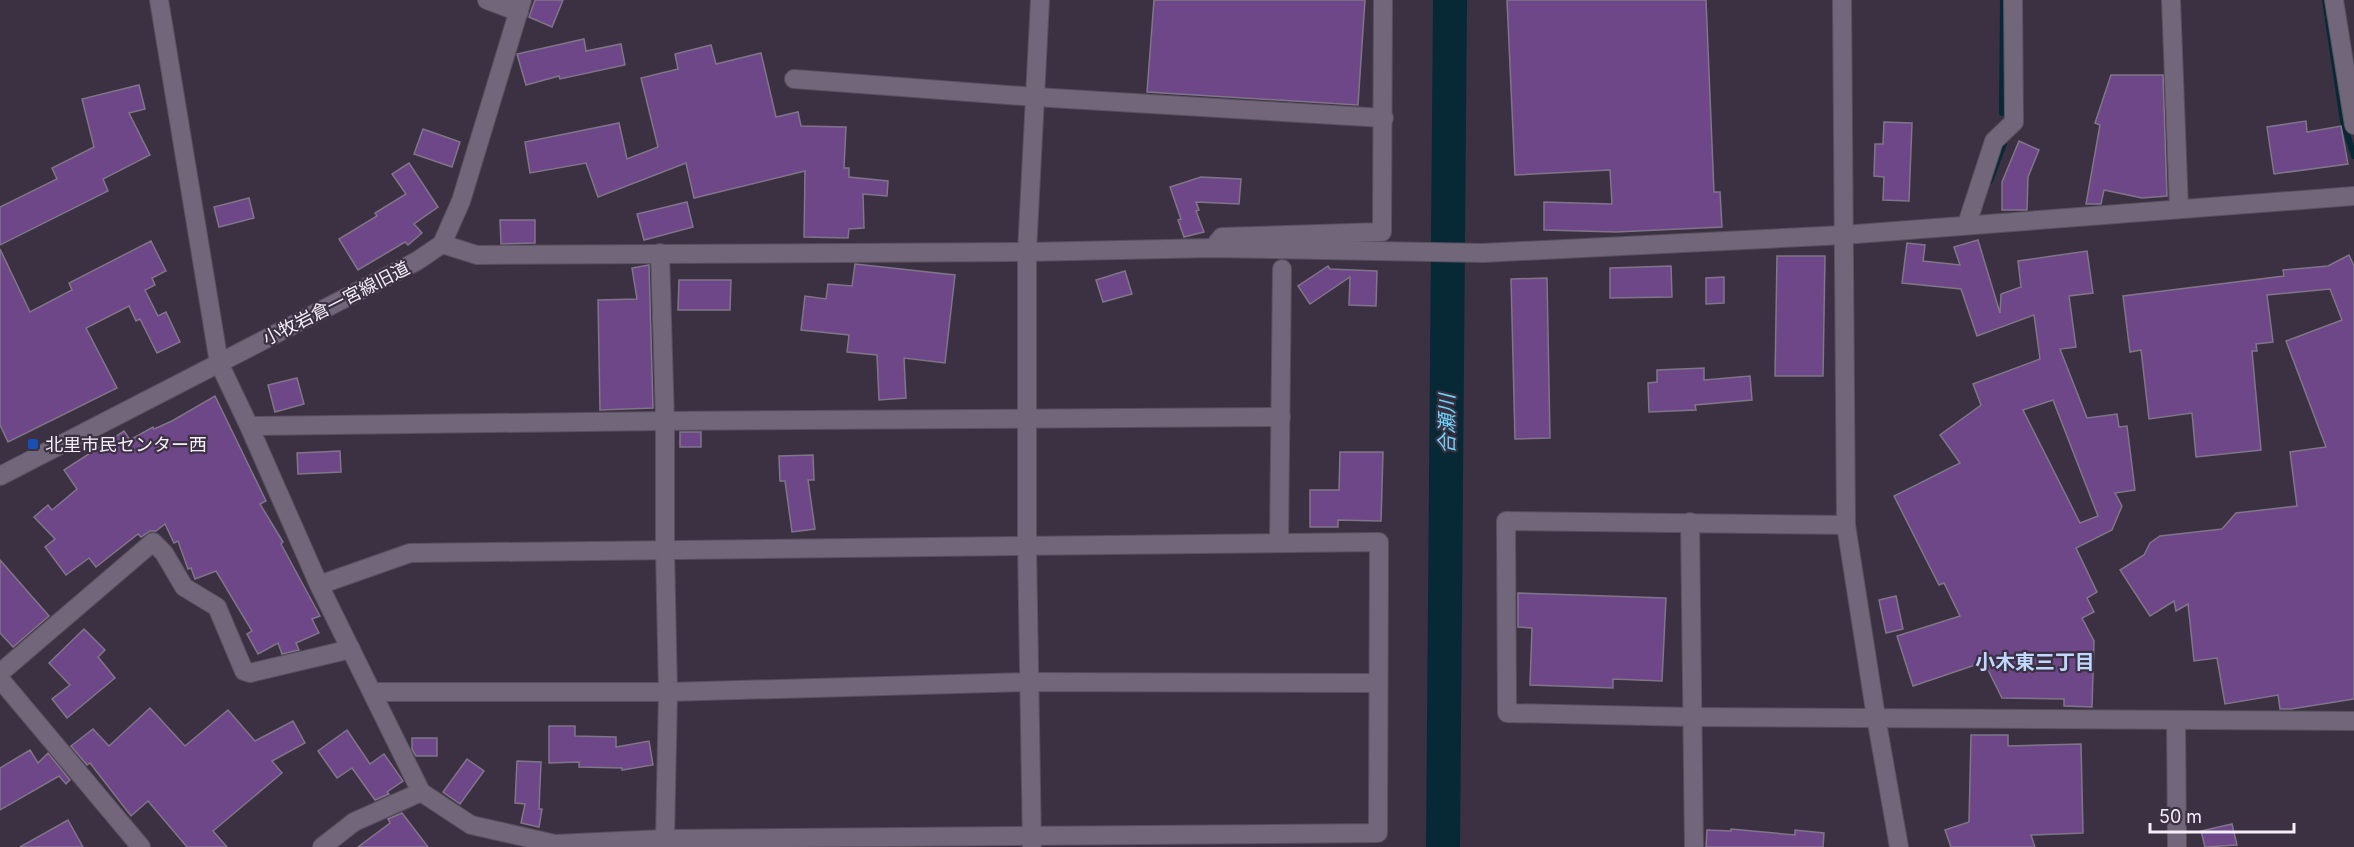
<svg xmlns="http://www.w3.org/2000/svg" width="2354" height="847" font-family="Inter,'Noto Sans JP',sans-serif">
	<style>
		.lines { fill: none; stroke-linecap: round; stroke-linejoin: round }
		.stream { stroke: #062935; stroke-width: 6 }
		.river { stroke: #062935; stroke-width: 34 }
		.building { fill: #6e4789; stroke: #807589; stroke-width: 1.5; fill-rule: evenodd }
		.minor-casing { stroke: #59505e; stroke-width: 20 }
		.tertiary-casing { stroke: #59505e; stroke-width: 20 }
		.minor { stroke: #71667a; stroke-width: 18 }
		.tertiary { stroke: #71667a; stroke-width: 18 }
		.transit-dot { fill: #1a4fb4; stroke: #3b3142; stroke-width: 2 }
		.labels { text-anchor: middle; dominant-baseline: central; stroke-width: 4.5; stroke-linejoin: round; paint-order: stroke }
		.street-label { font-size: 18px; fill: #f4eef9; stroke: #3b3142 }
		.poi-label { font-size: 18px; fill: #f4eef9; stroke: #3b3142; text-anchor: start }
		.water-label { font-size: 20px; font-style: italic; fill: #6cd7ff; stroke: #3b3142 }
		.neighbourhood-label { font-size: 20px; font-weight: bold; fill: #bed8fe; stroke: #3b3142 }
	</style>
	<rect width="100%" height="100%" fill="#3b3142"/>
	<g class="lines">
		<g class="stream">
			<path d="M2325 0 2343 121 2354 156"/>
			<path d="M2002 113 2003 0"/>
			<path d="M1990 181 2004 144"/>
		</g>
		<path class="river" d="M1443 847 1450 0"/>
	</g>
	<g class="building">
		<path d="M535 0H563L552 27 529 17Z"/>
		<path d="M1154 0H1365L1358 105 1147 92Z"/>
		<path d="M1507 0H1706L1714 192H1720L1722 227 1616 232 1544 230V202L1612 204 1610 170 1515 175Z"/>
		<path d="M584 39 586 51 621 44 625 65 560 79 559 76 526 85 517 54Z"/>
		<path d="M711 45 716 64 761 53 776 117 798 112 801 126 846 127 844 168H849V177L888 181 887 196 863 194 864 228 849 229 848 238 804 237 805 171 694 198 686 163 598 197 586 163 530 173 525 142 619 123 627 159 658 147 641 78 678 69 675 54Z"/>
		<path d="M2111 75H2163L2167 196 2142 198 2104 190 2101 204H2086L2100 125 2095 123Z"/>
		<path d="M139 85 145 109 129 113 150 155 103 179 108 191 0 245V207L57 179 52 168 94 147 82 99Z"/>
		<path d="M2306 121 2307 132 2341 126 2348 164 2274 174 2267 127Z"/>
		<path d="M1884 122 1912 123 1909 201 1883 200 1884 177 1874 176 1875 144H1883Z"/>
		<path d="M423 129 460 142 452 167 414 154Z"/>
		<path d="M2019 141 2039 150 2028 177 2027 210H2002V182Z"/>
		<path d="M409 163 438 207 414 224 422 233 408 245 405 242 358 270 339 239 377 216 375 213 406 194 392 174Z"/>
		<path d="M1201 177 1241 179 1239 204 1196 202 1199 210 1196 211 1204 232 1184 237 1178 220 1181 219 1170 187Z"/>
		<path d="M249 198 254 218 219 227 214 207Z"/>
		<path d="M687 202 693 227 644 240 637 214Z"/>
		<path d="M500 220H535V243L501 244Z"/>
		<path d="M1978 240 2000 313 2001 294 2021 287 2018 261 2087 251 2093 293 2069 296 2076 347 2060 349 2087 418 2117 414 2119 427 2127 426 2135 490 2115 493 2122 506 2112 530 2076 548 2097 592 2087 598 2094 612 2082 618 2094 641 2092 707 2064 706V699L2002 698 1984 662 1913 686 1897 636 1960 616 1944 583 1939 585 1894 496 1960 463 1940 435 1981 405 1973 384 2040 359 2034 315 1977 336 1961 289 1902 283 1907 243 1925 245 1923 261 1960 265 1954 247ZM2053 400 2098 516 2080 523 2023 410Z"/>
		<path d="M151 241 166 271 152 278 155 285 145 290 158 316 166 312 180 342 157 353 140 319 136 321 129 306 86 328 117 388 8 442 0 425V249L30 312 72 290 69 283Z"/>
		<path d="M2349 255 2354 266V699L2291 709H2280L2278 695 2225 704 2217 658 2194 661 2188 604 2176 611 2174 601 2150 616 2120 570 2144 555 2150 543 2160 536 2222 529 2236 513 2297 506 2290 452 2326 447 2286 341 2342 320 2330 289 2267 295 2273 342 2256 344 2257 351H2252L2261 450 2196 457 2192 413 2149 419 2141 350 2130 352 2123 296 2284 276 2283 270 2328 266Z"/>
		<path d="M1777 256H1825L1823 376H1775Z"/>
		<path d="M855 264 955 275 945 363 904 358 906 398 879 400 877 355 847 352 849 335 801 330 805 296 826 299 828 284 852 286Z"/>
		<path d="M649 265 653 408 600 410 598 300 637 299 632 268Z"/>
		<path d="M1328 266 1330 269 1377 271 1376 306 1349 305 1350 277 1310 304 1298 286Z"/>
		<path d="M1671 266 1672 297 1610 298V268Z"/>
		<path d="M1125 271 1132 294 1103 302 1096 280Z"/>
		<path d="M1724 277V303L1706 304V278Z"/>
		<path d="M1547 278 1550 438 1515 439 1511 279Z"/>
		<path d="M679 280H731L730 310H678Z"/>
		<path d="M1704 368V380L1750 376 1752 400 1695 405 1696 410 1649 412 1648 383 1657 382V370Z"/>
		<path d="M297 378 304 404 275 412 268 385Z"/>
		<path d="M215 396 266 501 260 504 283 542 281 544 320 616 312 619 319 633 296 643 299 650 282 654 278 643 258 654 247 634 252 631 216 571 195 579 191 568 188 569 178 541 174 543 165 524 156 531H150L141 537 138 534 96 567 89 558 66 575 45 547 55 539 34 517 48 505 52 510 77 489 64 470 124 431 130 440 153 427 154 429 172 421Z"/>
		<rect x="680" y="432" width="21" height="15"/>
		<path d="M340 451 341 472 298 474 297 453Z"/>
		<path d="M1340 452H1383L1381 521 1338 520V527H1310V490H1339Z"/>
		<path d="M813 455 814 480H808L815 529 792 532 785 481H780L779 456Z"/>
		<path d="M0 560 49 616 13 647 0 633Z"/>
		<path d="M1518 593 1666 598 1662 681 1613 679V688L1530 685 1532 628 1518 627Z"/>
		<path d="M1896 596 1903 629 1886 633 1879 600Z"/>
		<path d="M84 629 105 650 98 657 115 678 67 718 52 699 70 685 49 663Z"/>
		<path d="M150 708 185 746 228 710 255 741 293 721 305 743 272 761 282 773 213 831 227 847H187L148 801 131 816 90 763 87 765 71 746 93 729 109 746Z"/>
		<path d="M549 726H575V736L616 737V747L649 741 653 765 622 770V768L579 767V762L549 763Z"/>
		<path d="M347 730 370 764 384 754 403 781 387 792 389 794 375 800 352 768 337 778 318 751Z"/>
		<path d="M1971 735H2008V746L2081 744 2083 833 2031 835 2035 847H1951L1945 830 1969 822Z"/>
		<path d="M412 738H437V756H416L412 749Z"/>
		<path d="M30 750 38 763 48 753 70 780 66 784 59 776 0 810V768Z"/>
		<path d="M467 759 484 771 460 804 443 792Z"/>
		<path d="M517 761 541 762 539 809H542L539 827 521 823 525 804 515 803Z"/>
		<path d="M402 813 428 847H358L390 823 388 819Z"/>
		<path d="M68 820 83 847H20Z"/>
		<path d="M2232 824 2237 845 2205 847 2201 831Z"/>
		<path d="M1731 829 1795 835V830L1824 833 1823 847H1706L1707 830 1731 831Z"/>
	</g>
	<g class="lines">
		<g class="minor-casing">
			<g id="minor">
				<path d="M159 0 219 363 249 426 319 585 421 792 471 825 555 844 665 839 1378 833 1379 542 410 553 319 585"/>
				<path d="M487 0 519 12"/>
				<path d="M1842 0 1846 525 1876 717"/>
				<path d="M2171 0 2179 209"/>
				<path d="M2334 0 2354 125"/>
				<path d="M794 79 1035 97 1384 118"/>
				<path d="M1967 224 1994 141 2014 122 2013 0"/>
				<path d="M1217 243 1222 237 1382 232 1383 0"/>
				<path d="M442 244 477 255 1027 252 1212 248 1483 253 1843 235 2354 196"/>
				<path d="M660 253 665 421V550L668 692 665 839"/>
				<path d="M249 426 665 421 1281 417"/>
				<path d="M1690 522 1694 847"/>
				<path d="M1846 525 1506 521 1507 713 1692 717 2354 721"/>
				<path d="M1279 542 1282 269"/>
				<path d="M0 673 153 542 164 553 184 587 217 607 244 671 250 673 351 649"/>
				<path d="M0 679 141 847"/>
				<path d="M372 692H668L1030 682 1377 683"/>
				<path d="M2176 720 2177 847"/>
				<path d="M322 847 354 822 421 792"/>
				<path d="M1032 847 1027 545V252L1040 0"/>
			</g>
		</g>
		<g class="tertiary-casing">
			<g id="tertiary">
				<path d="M0 476 417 261 442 244 461 201 522 0"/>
				<path d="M1876 717 1899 847"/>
			</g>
		</g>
		<use href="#minor" class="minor"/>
		<use href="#tertiary" class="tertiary"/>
	</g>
	<rect class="transit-dot" x="27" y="438" width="12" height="12" rx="3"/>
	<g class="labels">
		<g class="street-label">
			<text transform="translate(336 303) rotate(-27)">小牧岩倉一宮線旧道</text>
		</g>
		<g class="poi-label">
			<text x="45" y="444">北里市民センター西</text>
		</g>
		<g class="water-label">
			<text transform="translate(1447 424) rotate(-90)">合瀬川</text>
		</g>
		<g class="neighbourhood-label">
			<text x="2035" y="662">小木東三丁目</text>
		</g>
	</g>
	<path d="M2150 823v9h144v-9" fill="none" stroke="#f4eef9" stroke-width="3"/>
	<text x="2159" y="823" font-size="18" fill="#f4eef9" stroke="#3b3142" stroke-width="4.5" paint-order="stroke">50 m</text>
</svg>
